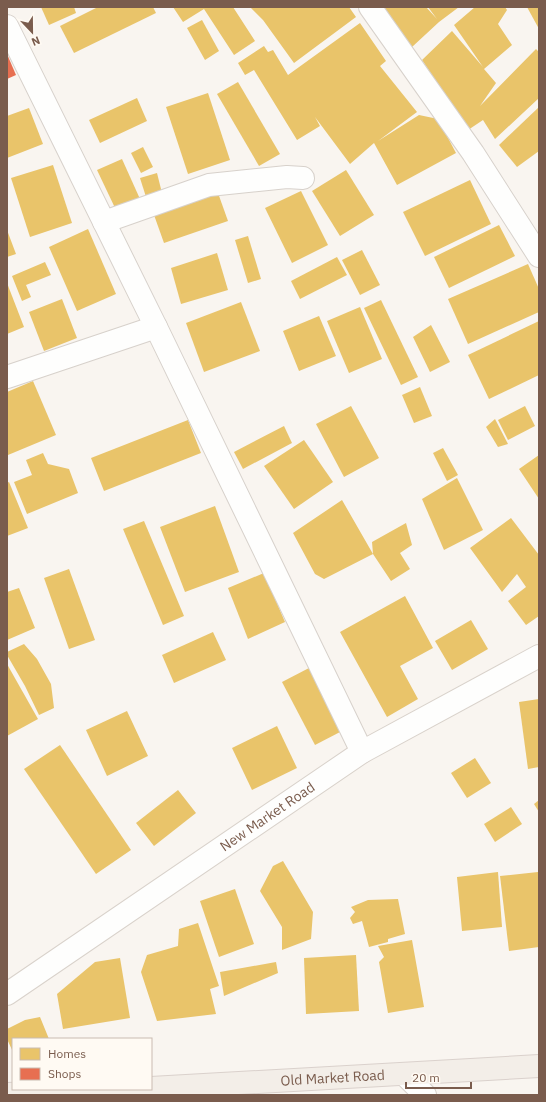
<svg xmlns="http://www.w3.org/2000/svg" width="546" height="1102" font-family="'IBM Plex Sans',sans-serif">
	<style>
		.homes { fill: #e9c46a }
		.shops { fill: #e76f51 }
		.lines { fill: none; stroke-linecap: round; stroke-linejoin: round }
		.street-casing { stroke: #d7d1cb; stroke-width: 24 }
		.secondary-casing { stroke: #d9d2cb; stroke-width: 24 }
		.primary-casing { stroke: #dad1cc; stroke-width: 24 }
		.street { stroke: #fefefd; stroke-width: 22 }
		.secondary { stroke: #fefefd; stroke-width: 22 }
		.primary { stroke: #f3eee8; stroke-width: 22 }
		.labels { text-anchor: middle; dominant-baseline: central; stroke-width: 4; stroke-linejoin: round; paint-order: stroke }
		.street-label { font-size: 14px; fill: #7a5c4d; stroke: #fffaf3 }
	</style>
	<rect width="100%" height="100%" fill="#f9f5f0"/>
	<g class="homes">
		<path d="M41 7H74L76 13 49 25Z"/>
		<path d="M98 7H153L156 13 74 53 60 26Z"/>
		<path d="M173 7H233L255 41 234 55 204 9 183 22Z"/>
		<path d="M250 7H349L356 17 294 63 263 20Z"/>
		<path d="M381 7H426L437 19 428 7H459L439 22 412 47Z"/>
		<path d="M475 7H505L507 10 498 24 512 45 484 69 496 83 480 106 536 49 539 52V98L495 139 483 120 468 130 422 60 452 31 483 67 454 25Z"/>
		<path d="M527 7H539V29Z"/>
		<path d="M202 20 219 51 205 60 187 28Z"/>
		<path d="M360 23 386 61 380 66 417 112 378 141 419 115 438 119 456 153 397 185 374 143 350 164 315 117 320 126 297 140 254 70 245 75 238 63 264 46 268 52 273 50 288 75Z"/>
		<path d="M238 82 280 154 259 166 217 94Z"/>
		<path d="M208 93 230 160 188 174 166 107Z"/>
		<path d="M137 98 147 121 100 143 89 120Z"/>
		<path d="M539 107V151L517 167 499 145Z"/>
		<path d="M29 108 43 144 7 158V116Z"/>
		<path d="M143 147 153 167 141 173 131 153Z"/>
		<path d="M122 159 140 199 116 210 97 170Z"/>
		<path d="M53 165 72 223 30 237 11 178Z"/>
		<path d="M346 170 374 215 340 236 312 191Z"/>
		<path d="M157 173 162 193 146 197 140 178Z"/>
		<path d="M470 180 491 224 425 256 403 212Z"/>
		<path d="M301 191 328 245 292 263 265 208Z"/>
		<path d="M218 193 228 221 164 243 154 215Z"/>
		<path d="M499 225 515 256 449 288 434 257Z"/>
		<path d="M88 229 116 294 77 311 49 247Z"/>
		<path d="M7 230 16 254 7 257Z"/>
		<path d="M248 236 261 279 248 283 235 240Z"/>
		<path d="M362 250 380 285 360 295 342 260Z"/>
		<path d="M217 253 228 290 181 304 171 268Z"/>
		<path d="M337 257 347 275 300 299 291 281Z"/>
		<path d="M45 262 51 275 26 285 31 297 22 301 12 276Z"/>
		<path d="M528 264 539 289V312L468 344 448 299Z"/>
		<path d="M7 283 24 327 7 334Z"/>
		<path d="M62 299 77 338 44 351 29 312Z"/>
		<path d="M381 300 418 377 401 385 364 308Z"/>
		<path d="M241 302 260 351 204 372 186 323Z"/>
		<path d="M360 307 382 359 349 373 327 321Z"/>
		<path d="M319 316 336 356 299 371 283 331Z"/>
		<path d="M539 321V375L489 399 468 355Z"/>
		<path d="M431 325 450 362 430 372 413 337Z"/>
		<path d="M33 381 56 435 8 455 7 392Z"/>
		<path d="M420 387 432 416 414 423 402 395Z"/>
		<path d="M351 406 379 458 344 477 316 424Z"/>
		<path d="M525 406 535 426 508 440 498 420Z"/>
		<path d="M495 419 508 444 498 447 486 427Z"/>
		<path d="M188 420 201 453 104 491 91 458Z"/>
		<path d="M284 426 292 443 243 469 234 452Z"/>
		<path d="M304 440 333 482 294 509 264 466Z"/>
		<path d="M443 448 458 475 447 481 433 453Z"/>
		<path d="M43 453 48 464 69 469 78 493 27 514 14 482 32 475 26 460Z"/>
		<path d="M539 455V499L519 469Z"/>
		<path d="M457 478 483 530 444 550 422 499Z"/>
		<path d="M9 482 28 528 7 536V483Z"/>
		<path d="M342 500 373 554 372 542 406 523 412 545 400 553 410 569 391 581 373 554 324 579 315 574 293 533Z"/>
		<path d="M215 506 239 572 185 592 160 527Z"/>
		<path d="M511 518 539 555V616L526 625 508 601 526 587 517 574 502 592 470 548Z"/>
		<path d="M144 521 184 616 163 625 123 529Z"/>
		<path d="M69 569 95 640 69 649 44 578Z"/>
		<path d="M264 573 285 622 248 639 228 588Z"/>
		<path d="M19 588 35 628 7 640V592Z"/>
		<path d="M405 596 433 648 400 666 418 699 387 717 340 632Z"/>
		<path d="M471 620 488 649 452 670 435 641Z"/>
		<path d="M213 632 226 660 174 683 162 655Z"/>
		<path d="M24 644 37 659 51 684 54 708 39 715 25 686 7 655V652Z"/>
		<path d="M7 664 38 719 7 736Z"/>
		<path d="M309 668 342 731 315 745 282 682Z"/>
		<path d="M539 699V767L528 769 519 702Z"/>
		<path d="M127 711 148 756 107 776 86 730Z"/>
		<path d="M277 726 297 768 252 790 232 748Z"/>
		<path d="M60 745 131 850 96 874 24 769Z"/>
		<path d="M475 758 491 783 467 798 451 773Z"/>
		<path d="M178 790 196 813 154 846 136 823Z"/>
		<path d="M539 800V812L534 804Z"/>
		<path d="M511 807 522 824 495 842 484 824Z"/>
		<path d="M283 861 313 912 311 939 282 950V927L260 891 273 866Z"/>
		<path d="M498 872 502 927 462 931 457 877Z"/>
		<path d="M538 872 539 947 509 951 500 876Z"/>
		<path d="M235 889 254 944 219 957 200 901Z"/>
		<path d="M398 899 405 934 388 939V942L369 947 362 921 353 924 350 918 355 912 351 907 368 900Z"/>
		<path d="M198 923 219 986 210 989 216 1014 157 1021 141 972 147 955 178 946 179 929Z"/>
		<path d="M412 940 424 1007 388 1013 379 962 384 957 378 946Z"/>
		<path d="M356 955 359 1011 306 1014 304 958Z"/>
		<path d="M120 958 130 1018 63 1029 57 994 95 962Z"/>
		<path d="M276 962 278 973 224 996 220 972Z"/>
		<path d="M40 1017 49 1039H13V1052L7 1039V1029L25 1020Z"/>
	</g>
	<path class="shops" d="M7 54 16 75 7 79Z"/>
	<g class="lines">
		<g class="street-casing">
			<g id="street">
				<path d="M370 7 473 153 539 256"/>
				<path d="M7 26 156 327 362 752"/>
				<path d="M104 222 209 185 287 177 303 178"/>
				<path d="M7 377 156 327"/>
				<path d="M405 1075 425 1095"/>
			</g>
		</g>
		<g class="secondary-casing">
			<g id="secondary">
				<path id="s1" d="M7 994 362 752 539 656"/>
			</g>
		</g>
		<g class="primary-casing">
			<g id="primary">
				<path id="s2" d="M151 1088 539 1066"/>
				<path d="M7 1094 135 1089"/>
			</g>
		</g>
		<use href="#street" class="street"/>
		<use href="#secondary" class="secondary"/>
		<use href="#primary" class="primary"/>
	</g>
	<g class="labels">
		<g class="street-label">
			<text stroke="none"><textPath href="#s1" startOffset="315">New Market Road</textPath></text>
			<text stroke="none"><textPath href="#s2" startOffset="182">Old Market Road</textPath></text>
		</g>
	</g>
	<rect width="546" height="1102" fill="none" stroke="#7a5c4d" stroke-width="16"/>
	<rect x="12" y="1038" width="140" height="52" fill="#fffaf3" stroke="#cabbb1"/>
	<rect x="20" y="1048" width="20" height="12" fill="#e9c46a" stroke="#cabbb1"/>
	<text x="48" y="1058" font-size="12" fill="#7a5c4d">Homes</text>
	<rect x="20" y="1068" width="20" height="12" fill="#e76f51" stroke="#cabbb1"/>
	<text x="48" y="1078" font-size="12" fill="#7a5c4d">Shops</text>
	<g transform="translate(32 32) rotate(158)" stroke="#fffaf3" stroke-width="3" paint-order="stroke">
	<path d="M0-3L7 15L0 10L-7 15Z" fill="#7a5c4d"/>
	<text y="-6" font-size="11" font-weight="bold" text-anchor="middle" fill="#7a5c4d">N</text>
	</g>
	<path d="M406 1082v6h65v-6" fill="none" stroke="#7a5c4d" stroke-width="2"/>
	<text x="412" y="1082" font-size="12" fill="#7a5c4d" stroke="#fffaf3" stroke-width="3" paint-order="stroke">20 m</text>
</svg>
